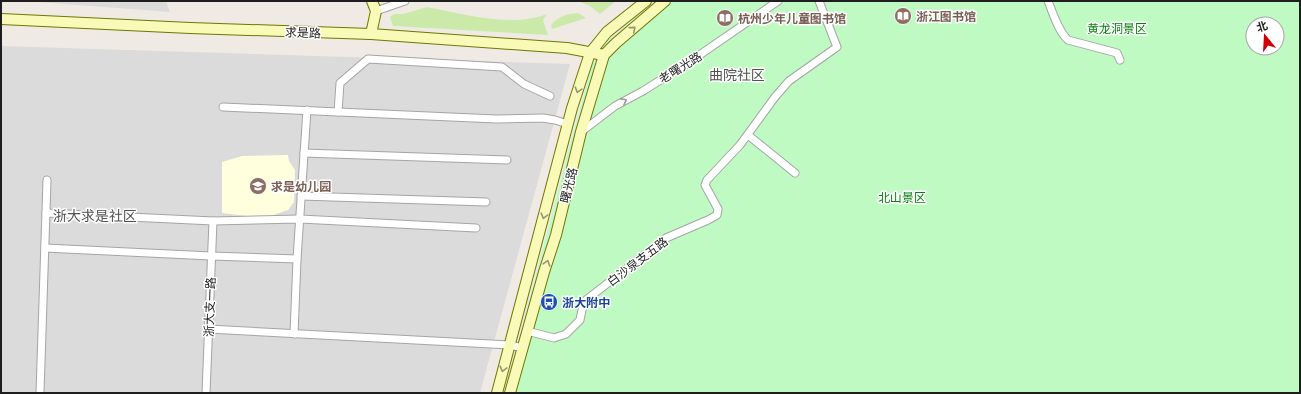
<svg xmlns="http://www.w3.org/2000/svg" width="1301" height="394" font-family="'Exo 2','Noto Sans SC',sans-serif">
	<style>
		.residential { fill: #dcdbdb }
		.education { fill: #fffedd }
		.grass { fill: #cbeaa9 }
		.park { fill: #c0fac3; fill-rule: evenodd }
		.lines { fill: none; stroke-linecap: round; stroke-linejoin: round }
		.street-casing { stroke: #a5a5a5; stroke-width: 9 }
		.secondary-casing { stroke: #6e7703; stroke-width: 12 }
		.street { stroke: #fff; stroke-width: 7 }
		.secondary { stroke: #f9fab7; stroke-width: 10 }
		.oneway { stroke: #969772 }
		.oneway2 { stroke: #9a9a9a }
		.labels { text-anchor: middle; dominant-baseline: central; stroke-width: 3; stroke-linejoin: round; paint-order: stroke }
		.education-label { font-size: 12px; font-weight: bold; fill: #785e54; stroke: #fff; text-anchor: start }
		.park-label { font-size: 12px; fill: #0a7f10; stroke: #fff }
		.street-label { font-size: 12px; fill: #1e1e1e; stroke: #fff }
		.transit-label { font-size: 12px; font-weight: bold; fill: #164399; stroke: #fff; text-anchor: start }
		.quarter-label { font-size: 14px; fill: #515151; stroke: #fff }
	</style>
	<rect width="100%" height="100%" fill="#efebe4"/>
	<g class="residential">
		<path d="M25 1H166L170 12Z"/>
		<path d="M1 46 570 64 480 393H1Z"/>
	</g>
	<path class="education" d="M288 155 289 161 295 170 294 202 288 210 271 216 255 217 222 213V162L242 156Z"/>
	<g class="grass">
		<path d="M582 1H616L600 14 590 6 580 2Z"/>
		<path d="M427 7C464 14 511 28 547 14L543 20 548 35 393 26 390 17 394 14H403Z"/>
		<path d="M578 13 586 18 552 29 551 25C559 16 566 14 578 13Z"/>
	</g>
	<path class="park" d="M656 1H1300V393H505L571 141 592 66 602 48 609 40ZM1253 24H1277V48H1253Z"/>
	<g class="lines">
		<g class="street-casing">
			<g id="street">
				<path d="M1048 1C1053 13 1058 31 1068 40L1117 53 1120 60"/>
				<path d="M376 11 405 1"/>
				<path d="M223 107 496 119 543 118 555 120 568 124"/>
				<path d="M338 112 340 83 368 59 502 67 524 84 550 96"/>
				<path d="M581 132 615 106 643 91 662 79 682 67 778 1"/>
				<path d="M748 135 795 173"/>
				<path d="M304 153 507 160"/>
				<path d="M301 196 486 202"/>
				<path d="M46 213 213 221 300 219 476 228"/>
				<path d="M45 248 211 256 297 259"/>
				<path d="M208 329 510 345 523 348"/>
				<path d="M527 331 554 338 566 334 580 320 582 310 586 300 666 238 708 220 717 215 718 209 705 185 707 180 740 145 775 97 789 81 837 47 819 1"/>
				<path d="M294 334 297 259 307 110"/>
				<path d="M40 393 47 180"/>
				<path d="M206 393 213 221"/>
			</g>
		</g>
		<g class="secondary-casing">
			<g id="secondary">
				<path d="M1 19 190 28 371 34 567 48 604 55"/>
				<path d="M371 34 376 11 372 1"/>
				<path d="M497 393 572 108 590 53 607 32 646 1"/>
				<path d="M510 393 544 272 556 235 581 132 604 55 616 43 665 1"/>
			</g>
		</g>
		<use href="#street" class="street"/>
		<use href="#secondary" class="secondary"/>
	</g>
	<defs><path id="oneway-chevron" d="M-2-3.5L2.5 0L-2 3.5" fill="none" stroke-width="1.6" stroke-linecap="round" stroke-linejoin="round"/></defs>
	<g class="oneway">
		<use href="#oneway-chevron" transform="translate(633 29) rotate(-40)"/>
		<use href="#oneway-chevron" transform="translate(578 90) rotate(108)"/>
		<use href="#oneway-chevron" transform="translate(544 216) rotate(105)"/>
		<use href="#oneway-chevron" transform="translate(547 263) rotate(-72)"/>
		<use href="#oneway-chevron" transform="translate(503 369) rotate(105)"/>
	</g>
	<use class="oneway2" href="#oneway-chevron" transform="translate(624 101) rotate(-28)"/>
	<defs>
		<g id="library-disc" transform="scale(0.9)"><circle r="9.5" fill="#8d6e63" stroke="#fff"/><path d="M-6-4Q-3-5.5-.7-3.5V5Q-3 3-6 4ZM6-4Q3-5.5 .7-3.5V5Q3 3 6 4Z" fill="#fff"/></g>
		<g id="school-disc" transform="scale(0.9)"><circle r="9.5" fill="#8d6e63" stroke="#fff"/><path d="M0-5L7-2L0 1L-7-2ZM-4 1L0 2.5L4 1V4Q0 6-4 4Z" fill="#fff"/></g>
		<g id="bus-disc" transform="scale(0.9)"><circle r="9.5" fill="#1a4fb4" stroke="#fff"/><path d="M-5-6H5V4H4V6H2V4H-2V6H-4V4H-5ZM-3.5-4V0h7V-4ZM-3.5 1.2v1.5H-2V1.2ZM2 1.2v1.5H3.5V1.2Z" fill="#fff"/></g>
	</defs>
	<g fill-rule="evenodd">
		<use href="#library-disc" x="903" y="16"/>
		<use href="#library-disc" x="725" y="18"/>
		<use href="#school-disc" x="258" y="186"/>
		<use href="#bus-disc" x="549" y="302"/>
	</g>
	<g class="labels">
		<g class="education-label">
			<text x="916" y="16">浙江图书馆</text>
			<text x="738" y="18">杭州少年儿童图书馆</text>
			<text x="271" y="186">求是幼儿园</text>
		</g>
		<g class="park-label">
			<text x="1117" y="28">黄龙洞景区</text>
			<text x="902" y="197">北山景区</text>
		</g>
		<g class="street-label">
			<text transform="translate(303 32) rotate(2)">求是路</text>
			<text transform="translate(680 67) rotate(-32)">老曙光路</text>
			<text transform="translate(568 185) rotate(-76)">曙光路</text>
			<text transform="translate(637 261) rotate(-37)">白沙泉支五路</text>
			<text transform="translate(209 307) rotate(-88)">浙大支一路</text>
		</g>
		<g class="transit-label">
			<text x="562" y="302">浙大附中</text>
		</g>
		<g class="quarter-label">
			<text x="737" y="74">曲院社区</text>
			<text x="95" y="215">浙大求是社区</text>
		</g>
	</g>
	<rect width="1301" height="394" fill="none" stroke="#1e1e1e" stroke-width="4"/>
	<g transform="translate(1265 36) rotate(342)"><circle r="19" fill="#ffffff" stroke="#a5a5a5"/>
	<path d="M0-3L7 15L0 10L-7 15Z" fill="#cc0005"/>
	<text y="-6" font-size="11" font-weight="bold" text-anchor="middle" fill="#1e1e1e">北</text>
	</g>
</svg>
